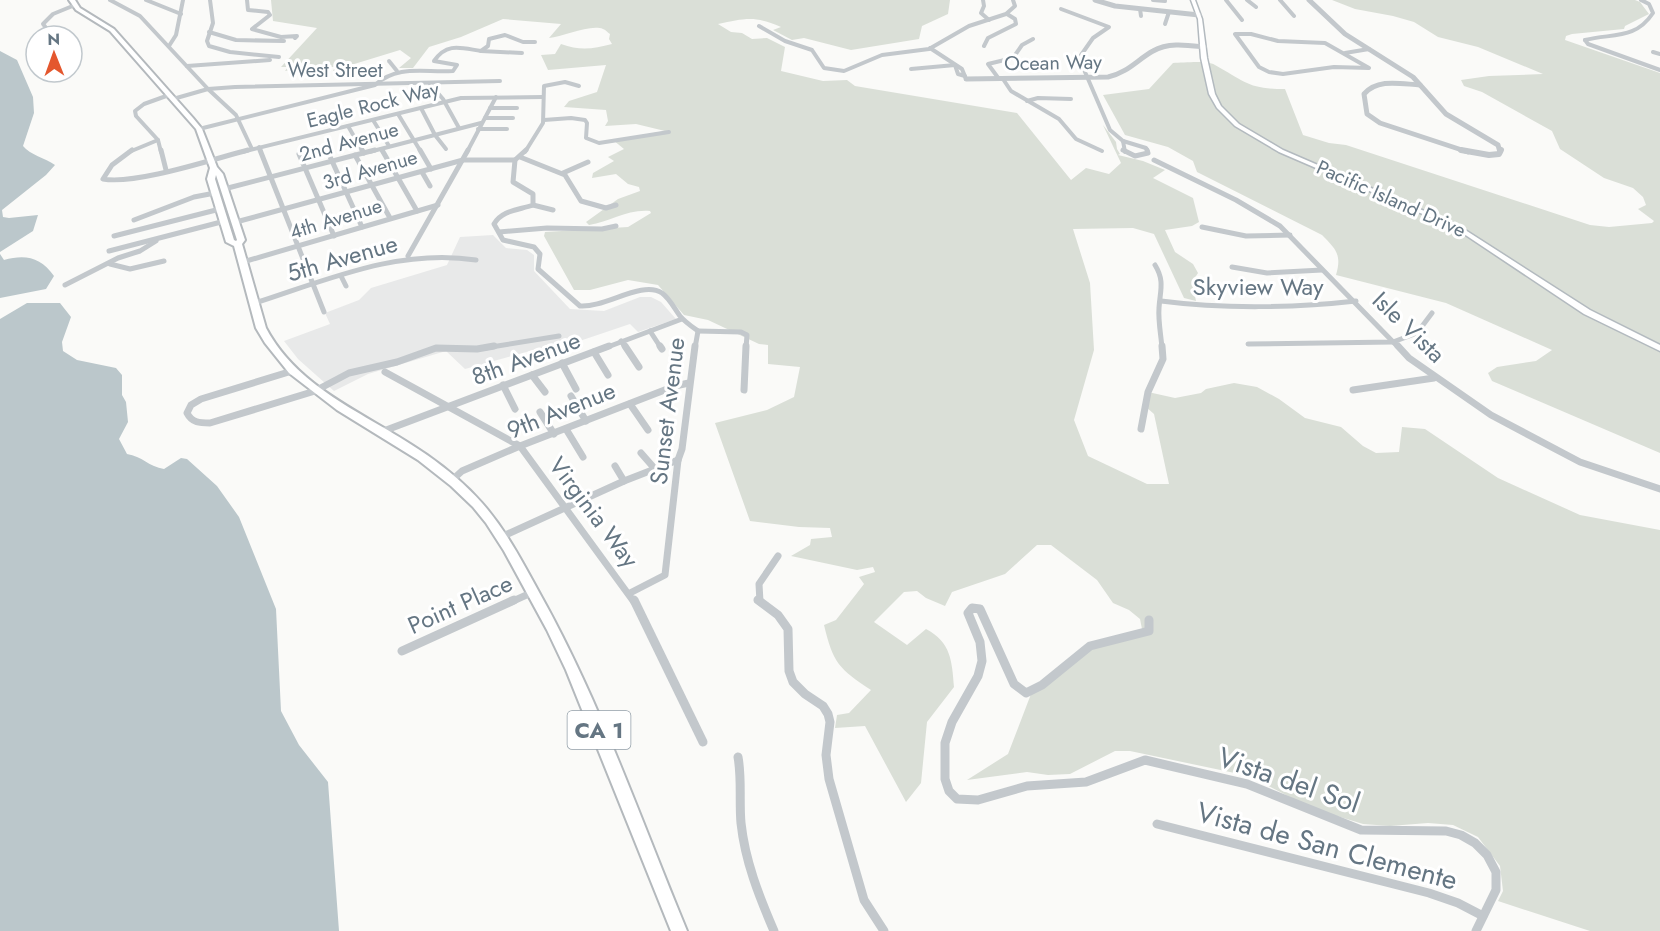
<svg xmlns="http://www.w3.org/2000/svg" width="1660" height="931" font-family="Jost,sans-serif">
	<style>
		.built { fill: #e8e9e9 }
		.green { fill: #dadfd7 }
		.water { fill: #bbc7cb }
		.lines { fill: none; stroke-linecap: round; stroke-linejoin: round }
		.secondary-casing { stroke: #b3babf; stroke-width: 3 }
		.trunk-casing { stroke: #b4b9bd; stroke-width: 4 }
		.minor-far3 { stroke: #c3c8cc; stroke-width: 4 }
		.minor-far2 { stroke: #c3c8cc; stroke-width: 5 }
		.minor-far1 { stroke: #c3c8cc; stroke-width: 7 }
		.minor { stroke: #c3c8cc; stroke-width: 9 }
		.tertiary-far1 { stroke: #c3c8cc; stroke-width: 5 }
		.tertiary { stroke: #c3c8cc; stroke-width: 6 }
		.secondary { fill: #fff; fill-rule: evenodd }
		.trunk { fill: #fff; fill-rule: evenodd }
		.labels { text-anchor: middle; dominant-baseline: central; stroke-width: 6; stroke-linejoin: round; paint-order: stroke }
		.far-street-label { font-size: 20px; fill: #657683; stroke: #fff }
		.shield { fill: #fff; stroke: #939fa8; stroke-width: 1.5 }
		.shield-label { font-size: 22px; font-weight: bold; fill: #657683 }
		.street-label { font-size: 24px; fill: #657683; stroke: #fff }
		.near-street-label { font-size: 28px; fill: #657683; stroke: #fff }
	</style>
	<rect width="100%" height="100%" fill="#fafaf8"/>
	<path class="built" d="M493 235 506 248 527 250 534 255V271L570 309 604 311 640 297H651L661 302 676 319 638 332 630 324 541 354 537 349 465 369 446 351 368 374 334 391 298 359 284 341 330 324 325 313 359 300 371 288 447 265 460 237Z"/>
	<g class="green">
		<path d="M271 0H950L948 14 922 26 919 39 851 50 804 38 792 40 773 30 781 27C754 15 744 19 718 24L731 32 742 33 752 39 767 38 785 47 781 71 823 81 847 80 855 86 1017 113 1071 180 1086 168 1109 174 1121 163 1103 125 1116 142 1117 149 1120 154 1118 155 1143 161 1165 170 1153 178 1193 198 1199 222 1192 226 1165 230 1175 252 1193 264 1198 273 1192 282 1196 301 1184 298 1154 234 1133 228 1073 229 1090 283 1094 350 1074 420 1088 456 1147 484H1169L1154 414 1146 407 1148 392 1175 398 1201 393 1206 389 1234 383 1257 387 1279 399 1305 418 1341 427 1363 446 1376 453 1399 452 1402 427 1425 429 1498 478 1580 515 1660 530V931H1590L1498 901 1503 891 1500 866 1478 837 1453 825 1428 823 1390 826 1363 824 1311 808 1249 776 1130 751H1115L1070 774 1048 775 1027 772 967 780 1008 754 1031 694 1087 644 1142 629 1140 619 1129 610 1113 603 1097 580 1051 545H1037L1005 574 952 592 945 606 926 598 917 591 904 592 874 622 907 645 926 629C951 642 952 661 954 687L927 722 921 783 906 802 865 726 835 728 837 715 849 713 871 690C839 669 833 663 824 625L836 620 864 584 859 577 875 572 873 567 857 570 791 556 810 545 811 539 832 537 830 528 799 527 750 521 715 423 767 410 794 397 800 367 768 364V345L759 344 708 320 684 315 658 285 628 280 590 290H574L544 236 545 232 628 227 651 213 650 211C627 209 610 222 589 225L586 222 618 199 640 191 639 187 628 184 616 174 592 178 593 173 614 161 608 157 624 149 613 140 665 131 636 124 605 126 608 121 606 110 564 107 569 101 597 92 606 65 548 70 541 55 555 54 561 44C580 51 593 49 612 44L609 39 610 34C608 33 606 30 603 29 590 24 563 37 549 38L561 24 503 19 461 37 429 47 413 68H399L411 58 400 50 351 65 355 70 333 71 335 67H310L285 71 288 67H281L317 28 273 21Z"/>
		<path d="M1332 0H1635L1640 2 1649 14 1625 26 1624 29 1572 34 1566 36 1565 40 1660 73V453L1492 381 1488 373 1497 367 1536 361 1552 350 1446 303 1336 275C1342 255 1336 249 1322 235L1197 172 1193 161 1168 147 1125 135 1103 95 1149 89 1173 63C1184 63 1206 60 1215 65 1246 82 1248 89 1285 89L1303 135 1329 143 1346 145 1590 225 1609 227 1652 223 1654 221 1638 209 1646 205 1643 197 1633 188 1604 178 1560 149 1552 131 1482 92 1464 86 1461 80 1489 76 1543 74 1478 47 1438 37 1414 22 1393 16 1355 9Z"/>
	</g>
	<g class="water">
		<path d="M0 51 17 60 33 97 34 113 23 146C30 155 45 158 55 165L46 175 2 210 3 217 9 218 38 215 33 231 0 252Z"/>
		<path d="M0 254 4 260C25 254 41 257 54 276L46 289 0 298Z"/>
		<path d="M27 303H60L71 317 62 342 63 351 77 360 116 368 122 375V395L126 402 128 422 119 439 127 454C142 456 149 467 164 469L181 458 187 459 217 486 239 517 276 609 281 711 299 745 328 782 339 931H0V319Z"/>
	</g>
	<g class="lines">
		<g class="secondary-casing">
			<path id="secondary" d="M1191 0H1195L1202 19 1207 58 1215 94 1221 106 1239 124 1283 150 1459 226 1590 310 1660 345V351L1584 314 1455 228 1279 152 1235 126 1217 108 1209 94 1201 58 1198 19Z"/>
		</g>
		<g class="trunk-casing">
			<path id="trunk" d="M69 0H75L80 8 114 29 193 118 202 129 217 167 223 174 245 240 242 244 266 328C300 392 371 415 427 455 447 469 466 485 482 503 506 530 523 563 540 594 600 701 640 818 687 931H671L566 670 547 630 504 551 486 523 473 507 451 486 418 460 337 410 289 373 265 343 256 328 234 246 226 242 207 179 210 168 196 129 110 31 76 10ZM216 175 237 240 236 241 234 240 215 179Z"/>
		</g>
		<g class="minor-far3">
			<path d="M110 0 140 16 208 89 236 115 252 149"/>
			<path d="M146 0 181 14"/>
			<path d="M210 0 213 23 207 41 209 46 230 52 279 57"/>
			<path d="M247 0 248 10 268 12 270 15 252 29 281 37 297 36 295 38"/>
			<path d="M983 0 984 6 981 13 989 20"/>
			<path d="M1153 0 1165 1"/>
			<path d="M1226 0 1242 20"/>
			<path d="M1247 0 1256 7"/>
			<path d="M1280 0 1294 16"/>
			<path d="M1061 9 1109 27 1093 38 1079 58 1110 130 1123 141"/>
			<path d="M1140 9 1141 16"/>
			<path d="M1165 24 1169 12"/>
			<path d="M759 26 785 41 812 50 824 68 844 71 882 55 929 49 969 26 1006 14 1015 6 1013 0"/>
			<path d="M47 29 43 24 53 14 75 5"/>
			<path d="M209 32 236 40 284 41"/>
			<path d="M1235 34H1251L1278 41 1325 43 1369 68 1334 67 1283 74 1269 72 1259 67Z"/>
			<path d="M1585 40C1613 33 1635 40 1653 13L1649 4 1641 0"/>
			<path d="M1585 40 1588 44 1660 70"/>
			<path d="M169 46 176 35 183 0"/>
			<path d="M984 46 988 38 1016 24 1015 19 1007 14"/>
			<path d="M930 48 962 69 966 79"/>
			<path d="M481 51 522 53"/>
			<path d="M1653 52 1660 54"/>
			<path d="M1345 53 1369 49"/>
			<path d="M389 61 397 71"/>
			<path d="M955 65 958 74 965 76"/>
			<path d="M187 66 270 60"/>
			<path d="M911 69 955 65"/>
			<path d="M999 79 988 64 1013 58 1022 45 1033 39"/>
			<path d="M1003 79 1011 91 1059 119 1076 139 1102 151"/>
			<path d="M430 84 443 99 459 128"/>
			<path d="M173 99 208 89 235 87 500 81"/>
			<path d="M1027 101 1038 98 1071 99"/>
			<path d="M421 108 435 135 446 149"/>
			<path d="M490 108H517"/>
			<path d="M398 114 421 152"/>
			<path d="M485 118H513"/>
			<path d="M373 120 389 146"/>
			<path d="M544 120 571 118 585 120 587 123 586 138 599 143 669 132"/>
			<path d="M348 126 363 152"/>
			<path d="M199 129 375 85C398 64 425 73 453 71L457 65 434 61C447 42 461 48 481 51L488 46 489 39 505 35 523 42H535"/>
			<path d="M478 129H507"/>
			<path d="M1123 141 1146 148 1148 152"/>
			<path d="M1123 141 1125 152"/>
			<path d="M259 147 261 152"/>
			<path d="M325 147 327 152"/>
			<path d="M381 149 383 152"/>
			<path d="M129 152 158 140"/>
			<path d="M161 152 158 140 136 116 135 111 144 104 169 95"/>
			<path d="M242 152 461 98 543 97"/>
			<path d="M369 152 481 123"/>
			<path d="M467 152 496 97"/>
			<path d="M525 152 543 123 544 86 565 82 579 86"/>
		</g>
		<g class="minor-far2">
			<path d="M132 150 112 165 103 179C136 185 213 159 248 150"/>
			<path d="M161 150 166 170"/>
			<path d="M260 150 324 312"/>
			<path d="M327 150 362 227"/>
			<path d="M362 150 364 153"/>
			<path d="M382 150 417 211"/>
			<path d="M420 150 431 169"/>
			<path d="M526 150 515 160 513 182 533 194V205C519 210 502 210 494 224L503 240 534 247 540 254 538 269 580 306C605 308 642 280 662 293 670 299 674 308 680 316 685 322 691 326 698 331L695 348"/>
			<path d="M1123 150 1135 156 1148 153 1147 150"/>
			<path d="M299 154 334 236"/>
			<path d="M355 155 390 218"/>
			<path d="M520 157 565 175 581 201 606 208 616 205"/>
			<path d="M1154 160 1236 200 1280 226 1399 348"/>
			<path d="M422 172 430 186"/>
			<path d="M563 173 588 162"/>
			<path d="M224 189 375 150"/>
			<path d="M533 205 553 210"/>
			<path d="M134 220 194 197 215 193"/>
			<path d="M236 222 463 160H515"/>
			<path d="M1202 227 1246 236 1290 235"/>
			<path d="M499 232 547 228 602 229 616 226"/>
			<path d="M114 236 220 209"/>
			<path d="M109 251 225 221"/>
			<path d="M408 256 468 150"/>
			<path d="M243 262 438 205"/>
			<path d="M110 264 130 269 164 261"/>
			<path d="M1155 265C1165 281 1160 291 1159 308 1158 321 1161 335 1162 348"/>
			<path d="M1232 267 1267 273 1322 270"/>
			<path d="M341 276 346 286"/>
			<path d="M65 285 118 258 140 251 156 241"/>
			<path d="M1161 301C1222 309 1295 308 1356 301"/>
			<path d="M255 303C327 280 399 248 476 260"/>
			<path d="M650 331 661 348"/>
			<path d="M698 331 741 332 747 335 746 348"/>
			<path d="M621 341 626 348"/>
			<path d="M1248 344 1393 342 1417 333 1432 313"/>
			<path d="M485 348 559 336"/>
			<path d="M605 348 682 319"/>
		</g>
		<g class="minor-far1">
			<path d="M625 346 639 367"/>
			<path d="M660 346 662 349"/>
			<path d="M1398 346 1409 358 1491 415 1580 462 1660 489"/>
			<path d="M594 352 608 375"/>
			<path d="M562 363 576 389"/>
			<path d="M292 371 201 399 191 405 187 413C192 423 200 423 210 423L315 391 349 373 397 362 436 348 477 349 494 346"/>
			<path d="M385 372 520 446 634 602"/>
			<path d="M532 375 545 392"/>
			<path d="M503 385 515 409"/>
			<path d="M744 390 746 346"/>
			<path d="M1353 390 1434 378"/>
			<path d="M571 396 586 421"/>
			<path d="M630 404 648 430"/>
			<path d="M540 412 554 434"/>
			<path d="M566 429 583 457"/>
			<path d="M1141 429 1148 392 1163 359 1162 346"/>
			<path d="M381 432 609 346"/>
			<path d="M641 453 655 469"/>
			<path d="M615 466 624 481"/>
			<path d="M451 481 462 471 520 446 675 386 689 383"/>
			<path d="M501 537 624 481 678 460"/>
			<path d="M630 593 665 575 678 460 682 449 695 346"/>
			<path d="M511 602 533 592"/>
			<path d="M760 602 759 584 778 556"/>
		</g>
		<g class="minor">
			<path d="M634 600 703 742"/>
			<path d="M758 600 778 615 788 629 789 671 793 682 805 694 823 706 828 714 830 722 826 755 829 779 864 900 884 931"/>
			<path d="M1149 620V631L1090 646 1042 685 1026 693 1014 684 980 609 972 608 968 613 980 642 982 661 978 676 952 722 945 743V779L949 791 957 799 978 800 1027 786 1086 782 1145 760 1247 784 1361 830 1446 831 1461 835 1475 843 1487 855 1496 872V890L1476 931"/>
			<path d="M402 651 514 600"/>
			<path d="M738 757C742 779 739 801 741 823 745 861 759 896 774 931"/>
			<path d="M1157 824 1429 893 1458 903 1483 916"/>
		</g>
		<g class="tertiary-far1">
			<path d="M1095 0 1115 6 1199 15"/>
			<path d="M1309 0 1345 34 1413 77 1446 114 1498 145 1500 152"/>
			<path d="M966 79 1108 77C1127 73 1137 60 1153 51 1168 42 1187 45 1204 47"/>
			<path d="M1420 85C1401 84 1378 78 1364 94L1367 114 1380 123 1468 152"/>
		</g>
		<path class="tertiary" d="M1461 150 1489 155 1499 154 1501 150"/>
		<use href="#secondary" class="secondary"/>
		<use href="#trunk" class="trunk"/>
	</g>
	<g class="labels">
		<g class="far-street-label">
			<text transform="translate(1053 63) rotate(-1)">Ocean Way</text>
			<text x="335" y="70">West Street</text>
			<text transform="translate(373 105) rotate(-14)">Eagle Rock Way</text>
			<text transform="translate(349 142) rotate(-15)">2nd Avenue</text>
			<text transform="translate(370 170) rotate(-16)">3rd Avenue</text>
			<text transform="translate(1391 199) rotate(24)">Pacific Island Drive</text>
			<text transform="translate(336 219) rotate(-17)">4th Avenue</text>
		</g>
		<rect class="shield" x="567.5" y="711" width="63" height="38" rx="4.5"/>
		<g class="shield-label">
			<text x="599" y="730">CA 1</text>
		</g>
		<g class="street-label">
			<text transform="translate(342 258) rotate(-16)">5th Avenue</text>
			<text x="1258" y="286">Skyview Way</text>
			<text transform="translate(1409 327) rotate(44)">Isle Vista</text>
			<text transform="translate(526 358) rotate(-20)">8th Avenue</text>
			<text transform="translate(561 410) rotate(-22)">9th Avenue</text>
			<text transform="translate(667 411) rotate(-83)">Sunset Avenue</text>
			<text transform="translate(594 512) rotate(53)">Virginia Way</text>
			<text transform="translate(460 604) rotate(-24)">Point Place</text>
		</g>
		<g class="near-street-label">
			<text transform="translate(1289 780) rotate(19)">Vista del Sol</text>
			<text transform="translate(1327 846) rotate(15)">Vista de San Clemente</text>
		</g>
	</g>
	<g transform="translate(54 54) rotate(359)"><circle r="28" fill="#ffffff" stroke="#c1c8cd" stroke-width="1.5"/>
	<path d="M0-4.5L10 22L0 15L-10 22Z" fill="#e4572e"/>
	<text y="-9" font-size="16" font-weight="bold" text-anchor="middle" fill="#657683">N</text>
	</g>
</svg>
